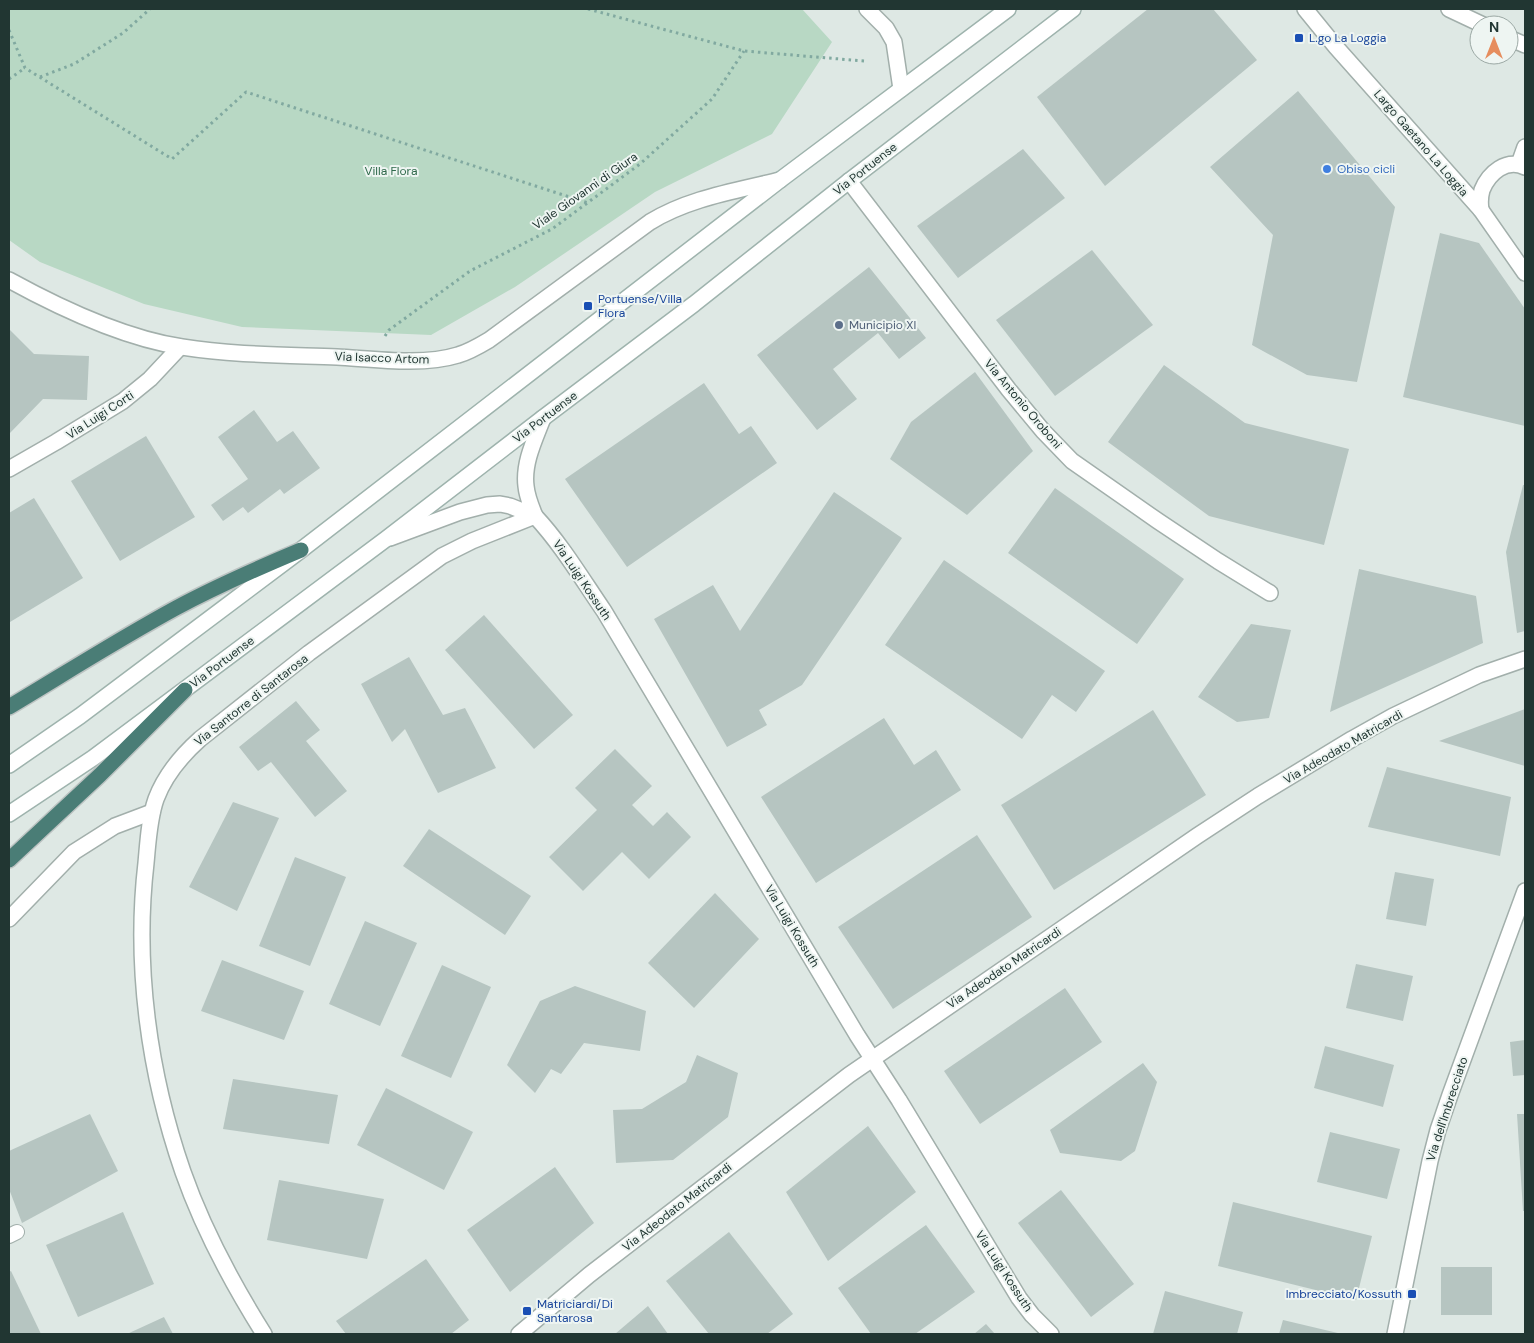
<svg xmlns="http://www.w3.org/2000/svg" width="1534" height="1343" font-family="'DM Sans',sans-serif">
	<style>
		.green { fill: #b8d8c4 }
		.building { fill: #b6c5c1 }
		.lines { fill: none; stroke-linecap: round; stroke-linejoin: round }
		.service-casing { stroke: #a2afab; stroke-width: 16 }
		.minor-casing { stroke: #a2afab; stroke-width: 18 }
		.tertiary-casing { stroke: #a2afab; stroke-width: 18 }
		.secondary-casing { stroke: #9eb3ad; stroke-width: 18 }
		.trunk-casing { stroke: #bcc3c2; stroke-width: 18 }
		.path { stroke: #81a9a0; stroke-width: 3; stroke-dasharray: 2.5 4; stroke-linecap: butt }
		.service { stroke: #fff; stroke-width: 14 }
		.minor { stroke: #fff; stroke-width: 15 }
		.tertiary { stroke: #fff; stroke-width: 15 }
		.secondary { stroke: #fff; stroke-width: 15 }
		.trunk { stroke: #4a7d76; stroke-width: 15 }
		.transit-dot { fill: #1a4fb4; stroke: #eef5f2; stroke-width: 2 }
		.shop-dot { fill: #3f7fe0; stroke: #eef5f2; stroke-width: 2 }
		.service-dot { fill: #5c6f8a; stroke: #eef5f2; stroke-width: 2 }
		.labels { text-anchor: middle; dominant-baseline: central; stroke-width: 4; stroke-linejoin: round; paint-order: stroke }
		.transit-label { font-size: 12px; fill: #164399; stroke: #eef5f2; text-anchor: start }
		.street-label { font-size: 12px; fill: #213632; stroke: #eef5f2 }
		.shop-label { font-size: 12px; fill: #366cbe; stroke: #eef5f2; text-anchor: start }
		.park-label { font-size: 12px; fill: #2f694b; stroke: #eef5f2 }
		.service-label { font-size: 12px; fill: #4e5e75; stroke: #eef5f2; text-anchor: start }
	</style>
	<rect width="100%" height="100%" fill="#dee8e4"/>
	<path class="green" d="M9 9H802L832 42 772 134 655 192 515 287 431 335 242 327 144 304 40 262 9 240Z"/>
	<g class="building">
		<path d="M1148 9H1213L1257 60 1105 186 1037 97Z"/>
		<path d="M1298 91 1395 207 1357 382 1307 375 1252 345 1273 235 1210 167Z"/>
		<path d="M1023 149 1065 198 958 278 917 226Z"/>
		<path d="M1440 233 1479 243 1525 309V426L1403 397Z"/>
		<path d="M1092 250 1153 325 1055 396 996 320Z"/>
		<path d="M869 267 926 338 899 359 878 333 833 369 857 399 817 430 757 355Z"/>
		<path d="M9 329 34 354 89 356 87 400 43 399 9 434Z"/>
		<path d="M1164 365 1245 423 1349 449 1324 545 1209 516 1108 442Z"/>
		<path d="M975 372 1033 451 967 515 890 459 911 422Z"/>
		<path d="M704 383 739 434 751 426 777 463 627 567 565 479Z"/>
		<path d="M254 410 277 442 293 431 320 468 284 494 280 489 248 513 243 507 223 521 211 505 248 479 218 437Z"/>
		<path d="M146 436 195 517 120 561 71 481Z"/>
		<path d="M1523 485H1525V631L1517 633 1506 552Z"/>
		<path d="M1055 488 1184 579 1137 644 1008 553Z"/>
		<path d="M834 492 902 538 802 685 759 710 767 725 727 747 654 619 713 585 740 631Z"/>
		<path d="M34 498 83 578 10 622 9 620V513Z"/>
		<path d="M944 560 1105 671 1076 712 1052 695 1022 739 885 645Z"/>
		<path d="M1359 569 1476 596 1483 643 1330 712Z"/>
		<path d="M484 615 573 715 534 749 445 650Z"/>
		<path d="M1251 624 1291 630 1269 718 1237 722 1198 697Z"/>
		<path d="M409 657 443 715 465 708 496 768 438 793 405 729 392 742 361 684Z"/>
		<path d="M296 701 320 730 306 741 347 791 315 817 271 762 258 771 239 747Z"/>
		<path d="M1525 709V766L1439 741Z"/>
		<path d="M1153 710 1206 795 1054 890 1001 805Z"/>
		<path d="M884 718 914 765 936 750 961 790 816 883 761 797Z"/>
		<path d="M615 749 652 786 632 805 653 826 667 812 691 837 649 879 622 852 583 891 549 857 597 810 575 788Z"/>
		<path d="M1387 767 1511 797 1500 856 1368 827Z"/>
		<path d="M233 802 279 818 237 911 189 887Z"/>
		<path d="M429 829 531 896 505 935 403 866Z"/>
		<path d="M977 835 1032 917 893 1009 838 927Z"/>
		<path d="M295 857 346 877 310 966 259 946Z"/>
		<path d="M1395 872 1434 879 1426 926 1386 919Z"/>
		<path d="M715 893 759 939 694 1008 648 963Z"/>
		<path d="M365 921 417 943 380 1026 329 1004Z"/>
		<path d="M222 960 304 991 284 1040 201 1011Z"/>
		<path d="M1356 964 1413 976 1403 1021 1346 1008Z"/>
		<path d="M442 965 491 987 451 1078 401 1056Z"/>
		<path d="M575 986 646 1011 640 1051 584 1043 561 1074 551 1069 535 1093 507 1065 540 1001Z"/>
		<path d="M1065 988 1102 1042 980 1124 944 1071Z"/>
		<path d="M1525 1040V1075L1513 1076 1510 1042Z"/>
		<path d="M1325 1046 1394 1065 1383 1107 1314 1088Z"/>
		<path d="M697 1055 738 1073 728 1117 673 1160 616 1163 613 1110 642 1109 686 1082Z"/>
		<path d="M1143 1063 1157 1082 1135 1151 1121 1161 1060 1153 1050 1130Z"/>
		<path d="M233 1079 338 1095 329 1144 223 1129Z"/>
		<path d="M386 1088 473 1132 444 1190 357 1145Z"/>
		<path d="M90 1114 118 1171 22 1223 9 1189V1151Z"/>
		<path d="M1517 1114H1525V1211H1523Z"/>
		<path d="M868 1126 916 1192 828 1261 786 1192Z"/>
		<path d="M1330 1132 1400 1149 1387 1199 1317 1182Z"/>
		<path d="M555 1167 594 1223 510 1292 467 1230Z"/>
		<path d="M279 1180 384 1199 367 1259 267 1240Z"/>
		<path d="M1061 1190 1134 1284 1091 1317 1018 1223Z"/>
		<path d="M1233 1202 1372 1236 1356 1300 1218 1266Z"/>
		<path d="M123 1212 154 1284 78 1317 46 1245Z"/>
		<path d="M926 1225 975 1292 915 1334H871L838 1288Z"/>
		<path d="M729 1232 793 1314 767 1334H709L666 1281Z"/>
		<path d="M426 1259 469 1320 451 1334H346L336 1321Z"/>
		<rect x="1441" y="1267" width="51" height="48"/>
		<path d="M11 1271 41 1334H9V1272Z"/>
		<path d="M1165 1291 1243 1312 1237 1334H1153Z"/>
		<path d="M648 1306 668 1334H615Z"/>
		<path d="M164 1317 173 1334H127Z"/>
		<path d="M1283 1320 1342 1334H1279Z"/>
		<path d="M986 1324 995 1334H974Z"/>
	</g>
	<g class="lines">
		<g class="service-casing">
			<path id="service" d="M9 1236 17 1232"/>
		</g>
		<g class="minor-casing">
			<g id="minor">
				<path d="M867 9 886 28 894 42 901 89"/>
				<path d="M1305 9 1336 47 1481 210 1525 273"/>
				<path d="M1519 164 1525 147"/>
				<path d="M849 181 1009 390 1043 431 1072 461 1158 521 1218 561 1270 593"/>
				<path d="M1481 210C1480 204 1480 197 1482 190 1489 173 1506 158 1525 167"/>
				<path d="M9 280C60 308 123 338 182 347 233 355 285 355 337 357 373 359 423 366 458 355 469 352 479 346 489 340L650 222C689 198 736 191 780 180"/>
				<path d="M9 469 56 442 123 401 150 379 180 347"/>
				<path d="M390 538 460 512 487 505 500 504 510 506 535 516C531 506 527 497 526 486 523 463 535 439 543 418"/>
				<path d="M9 919 74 852 115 826 152 812"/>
				<path d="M264 1334C232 1283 203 1229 183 1172 149 1074 134 966 146 863 148 842 149 819 156 799 165 775 181 756 200 739L309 653 442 556 472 541 535 516C562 545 582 579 604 611L857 1035 899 1100 1019 1298 1032 1315 1051 1334"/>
				<path d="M519 1334 589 1275 849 1075 1197 836 1258 796 1352 739 1393 716 1479 675 1525 659"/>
				<path d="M1395 1334 1430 1161 1438 1130 1450 1095 1525 891"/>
			</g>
		</g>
		<g class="tertiary-casing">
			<g id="tertiary">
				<path d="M1449 9 1483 25"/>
				<path d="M1509 38 1525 45"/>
			</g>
		</g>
		<g class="secondary-casing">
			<g id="secondary">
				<path d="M9 765 80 716 301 550 780 180 1008 9"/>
				<path d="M9 814 93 758 386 539 543 418 694 304 849 181 1073 9"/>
			</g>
		</g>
		<g class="trunk-casing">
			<g id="trunk">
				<path d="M9 707C64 674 119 639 176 608 217 586 258 568 301 550"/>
				<path d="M9 860 100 775 185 690"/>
			</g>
		</g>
		<g class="path">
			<path d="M588 9 744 51 864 61"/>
			<path d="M9 30 25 68 172 159 246 92 588 203"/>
			<path d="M40 77 74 64 123 33 150 9"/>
			<path d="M9 79 25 68"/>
			<path d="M385 336 389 330 470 271 552 229 640 164 712 99 744 51"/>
		</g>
		<use href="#service" class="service"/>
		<use href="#minor" class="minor"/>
		<use href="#tertiary" class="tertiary"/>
		<use href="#secondary" class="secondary"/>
		<use href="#trunk" class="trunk"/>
	</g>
	<g class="transit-dot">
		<rect x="1294" y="33" width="10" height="10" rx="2.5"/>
		<rect x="583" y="301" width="10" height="10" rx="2.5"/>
		<rect x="1407" y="1289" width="10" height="10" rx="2.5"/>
		<rect x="522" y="1306" width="10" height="10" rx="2.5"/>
	</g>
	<circle class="shop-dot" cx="1327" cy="169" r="5"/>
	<circle class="service-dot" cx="839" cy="325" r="5"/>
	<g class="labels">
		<g class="transit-label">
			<text x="1309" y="38">L.go La Loggia</text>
			<text x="598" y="299">Portuense/Villa<tspan x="598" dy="14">Flora</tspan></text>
			<text x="1402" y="1294" text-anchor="end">Imbrecciato/Kossuth</text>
			<text x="537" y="1304">Matriciardi/Di<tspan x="537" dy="14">Santarosa</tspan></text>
		</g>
		<g class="street-label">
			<text transform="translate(1421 143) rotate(49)">Largo Gaetano La Loggia</text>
			<text transform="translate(865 169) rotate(-38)">Via Portuense</text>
			<text transform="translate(585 191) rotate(-35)">Viale Giovanni di Giura</text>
			<text transform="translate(382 358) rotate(2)">Via Isacco Artom</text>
			<text transform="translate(1023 404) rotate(50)">Via Antonio Oroboni</text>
			<text transform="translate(100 415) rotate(-33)">Via Luigi Corti</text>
			<text transform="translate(545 417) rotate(-37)">Via Portuense</text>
			<text transform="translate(582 580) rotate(56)">Via Luigi Kossuth</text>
			<text transform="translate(222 662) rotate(-37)">Via Portuense</text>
			<text transform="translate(251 700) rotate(-38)">Via Santorre di Santarosa</text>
			<text transform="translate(1343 747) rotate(-30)">Via Adeodato Matricardi</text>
			<text transform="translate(792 926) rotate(59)">Via Luigi Kossuth</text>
			<text transform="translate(1004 968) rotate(-34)">Via Adeodato Matricardi</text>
			<text transform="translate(1447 1109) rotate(-72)">Via dell'Imbrecciato</text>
			<text transform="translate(677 1207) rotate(-38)">Via Adeodato Matricardi</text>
			<text transform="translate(1004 1271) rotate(57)">Via Luigi Kossuth</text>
		</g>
		<g class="shop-label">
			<text x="1337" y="169">Obiso cicli</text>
		</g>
		<g class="park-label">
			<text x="391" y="171">Villa Flora</text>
		</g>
		<g class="service-label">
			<text x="849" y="325">Municipio XI</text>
		</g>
	</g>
	<rect width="1534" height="1343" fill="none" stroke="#213632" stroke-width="20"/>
	<g transform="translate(1494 40)"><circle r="24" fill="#eef5f2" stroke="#9ca9a5"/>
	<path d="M0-4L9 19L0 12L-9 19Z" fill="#e68d5e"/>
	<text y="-8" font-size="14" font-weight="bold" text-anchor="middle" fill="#213632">N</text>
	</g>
</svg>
